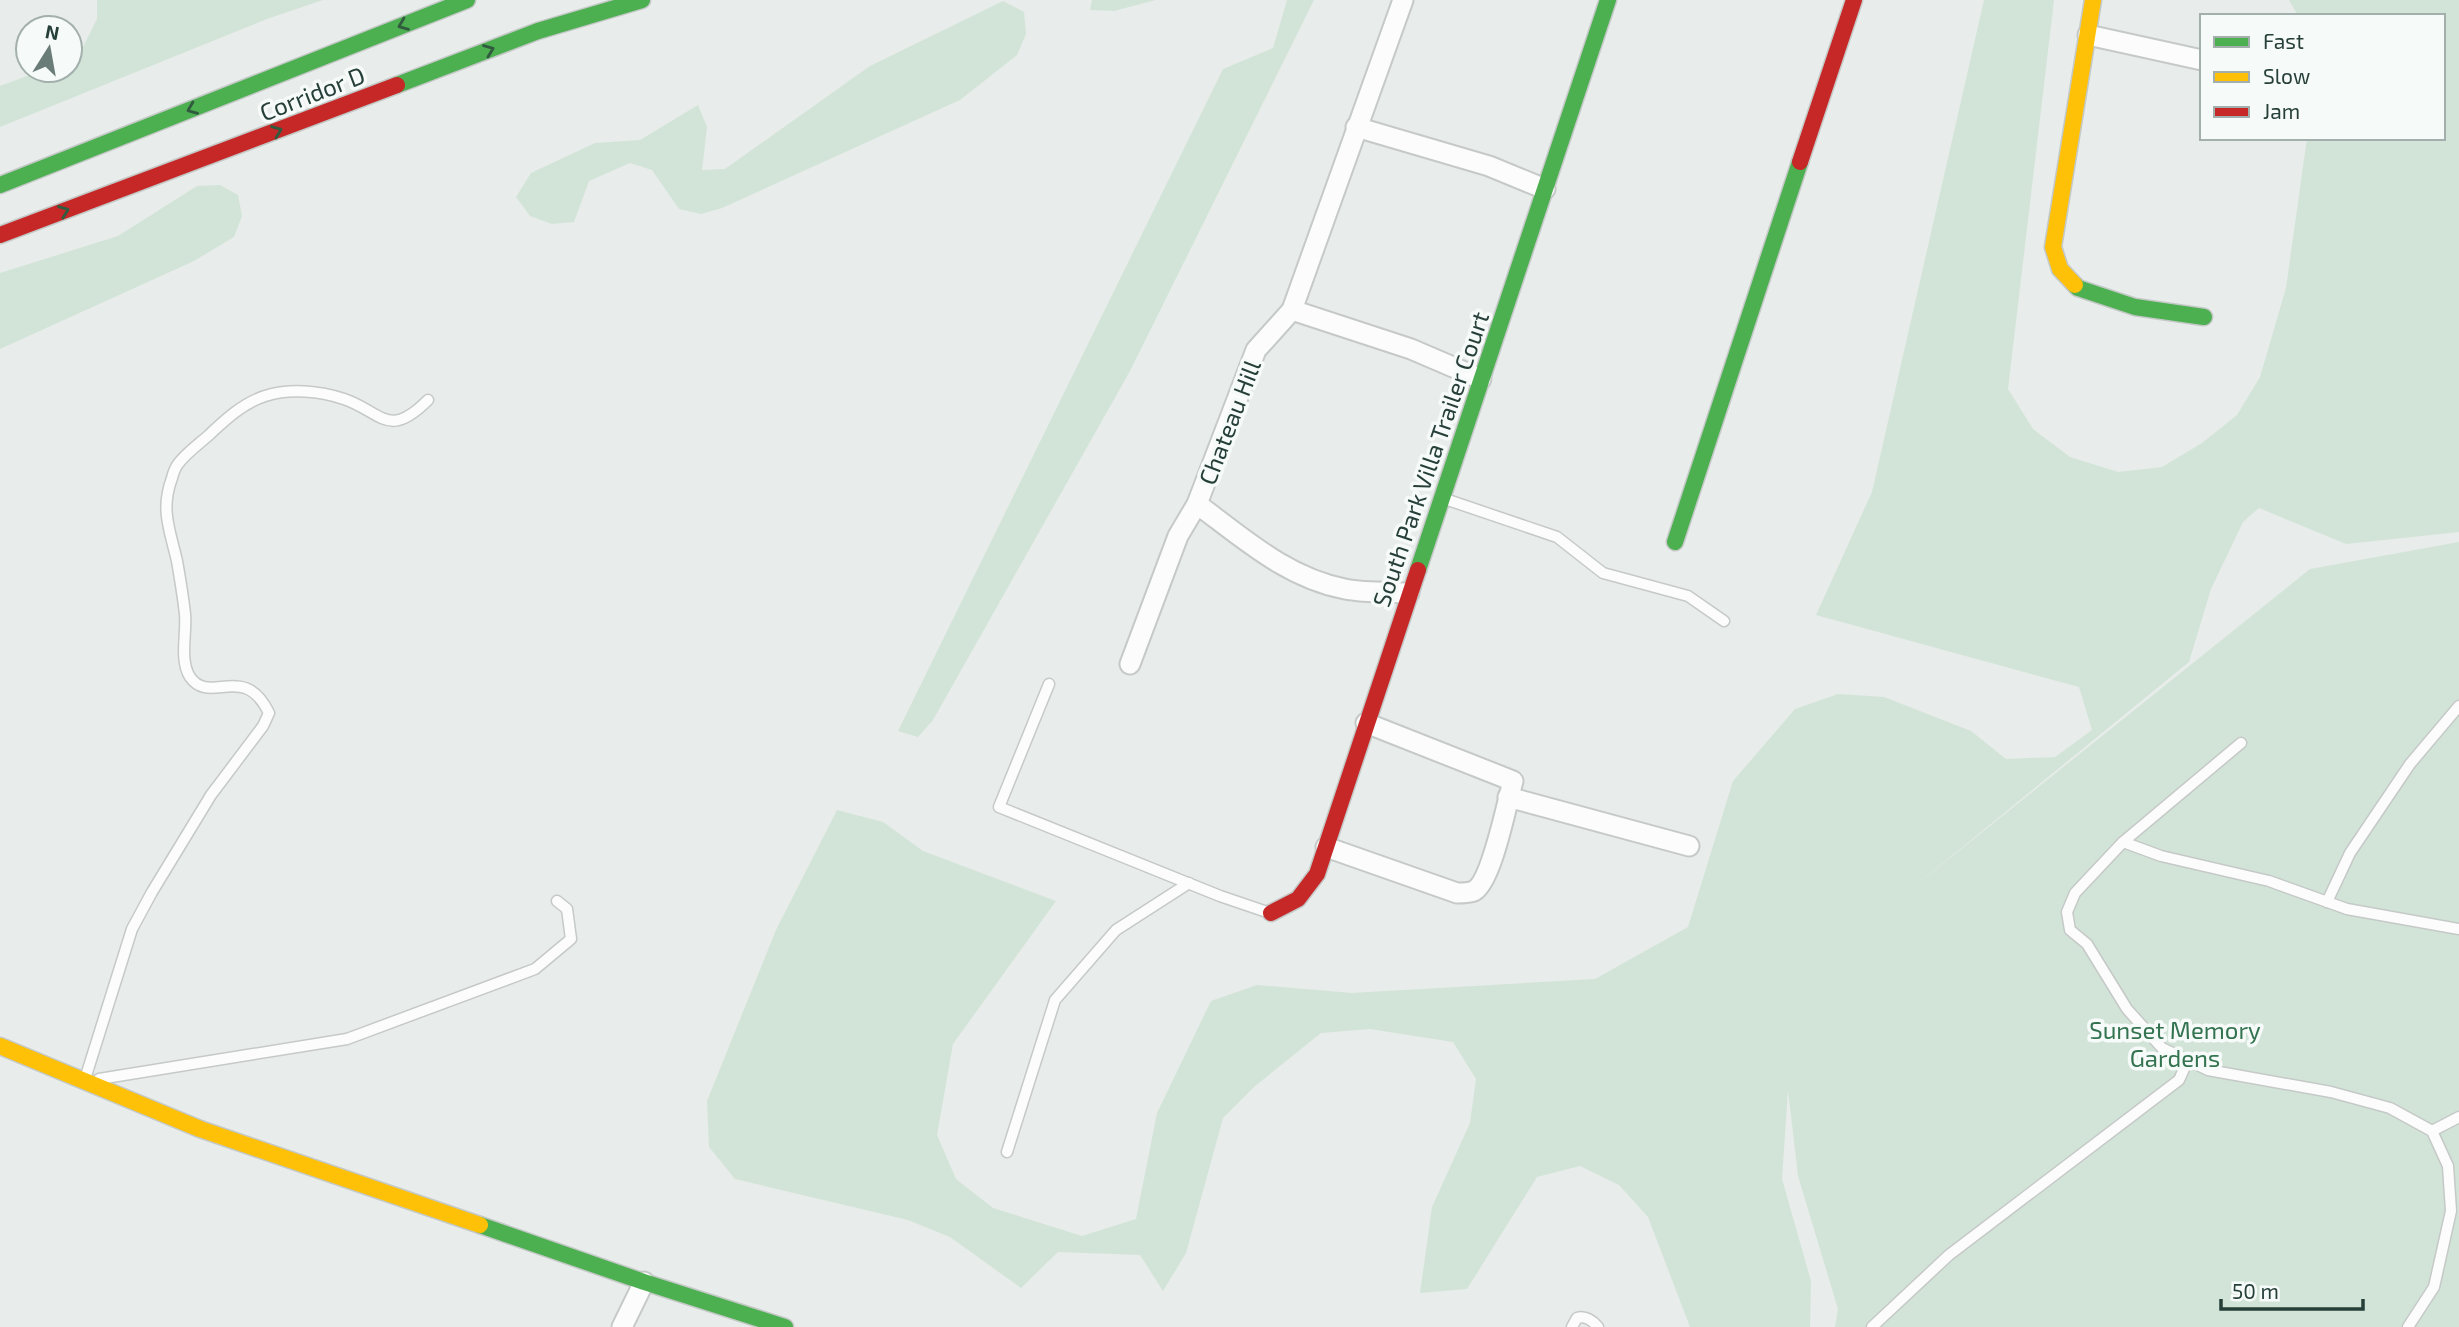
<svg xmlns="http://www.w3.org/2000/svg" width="2459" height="1327" font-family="'Exo 2',sans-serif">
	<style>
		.green { fill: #d2e4d8 }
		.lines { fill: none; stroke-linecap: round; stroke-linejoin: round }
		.lane-casing { stroke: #c5c9c7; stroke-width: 13 }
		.street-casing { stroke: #c5c9c7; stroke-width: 23 }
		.fast-casing { stroke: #c4c9c7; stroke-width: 19 }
		.slow-casing { stroke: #c4c9c7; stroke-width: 19 }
		.jam-casing { stroke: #c4c9c7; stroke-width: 19 }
		.lane { stroke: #fcfcfc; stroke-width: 10 }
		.street { stroke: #fcfcfc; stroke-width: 19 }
		.fast { stroke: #4caf50; stroke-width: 16 }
		.slow { stroke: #ffc107; stroke-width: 16 }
		.jam { stroke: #c62828; stroke-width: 16 }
		.oneway { stroke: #305b3f }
		.labels { text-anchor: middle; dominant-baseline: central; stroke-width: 7; stroke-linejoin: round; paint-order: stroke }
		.street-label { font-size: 24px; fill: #263f39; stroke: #f6faf8 }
		.park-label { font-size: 24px; fill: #337350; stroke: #f6faf8 }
	</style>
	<rect width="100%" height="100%" fill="#e8ecea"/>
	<g class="green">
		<path d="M97 0H323L267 19 0 127V86L43 70H70V60L78 57 97 19Z"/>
		<path d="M1092 0H1156L1114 11 1090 10Z"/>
		<path d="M1287 0H1314L1130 371 933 720 918 737 898 731 1223 69 1273 48Z"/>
		<path d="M1984 0H2054L2008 389 2033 429 2070 457 2118 472 2162 467 2202 443 2237 415 2260 377 2286 288 2307 138H2443V16H2298L2289 0H2459V532L2346 544 2259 508 2243 522 2211 589 2189 662 1910 890 2310 569 2459 542V1327H1835L1838 1309 1798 1176 1788 1090 1782 1179 1811 1281 1810 1327H1690L1648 1217 1619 1185 1580 1166 1537 1177 1467 1289 1420 1293 1432 1207 1470 1123 1476 1079 1453 1042 1370 1029 1321 1033 1254 1087 1223 1118 1186 1253 1163 1291 1140 1255 1058 1252 1021 1288 950 1237 908 1220 735 1179 709 1147 707 1101 776 930 837 810 883 822 923 851 1056 901 953 1044 937 1135 956 1179 993 1208 1082 1236 1136 1219 1157 1113 1211 1001 1257 985 1352 993 1595 979 1688 927 1733 781 1795 709 1838 694 1884 697 1971 731 2006 759 2055 757 2092 730 2079 687 1816 615 1872 492Z"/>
		<path d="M1003 1 1024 12 1026 34 1017 55 960 100 722 208 701 214 679 209 652 170 630 163 589 181 574 222 552 224 530 216 516 197 531 173 595 143 640 140 698 105 707 127 702 170 725 169 870 66Z"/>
		<path d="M220 185 238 195 242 216 234 237 194 261 0 349V273L118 236 197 186Z"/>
	</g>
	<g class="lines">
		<g class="lane-casing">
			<g id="lane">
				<path d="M1445 499 1557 537 1603 573 1688 596 1724 621"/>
				<path d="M1049 684 999 807 1220 896 1270 913"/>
				<path d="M2241 743 2123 842 2075 893 2067 912 2070 930 2087 944 2127 1009 2162 1048 2208 1070 2331 1092 2390 1108 2432 1131 2448 1166 2451 1211 2434 1287 2408 1327"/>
				<path d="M2123 842 2161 856 2269 881 2347 909 2459 929"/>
				<path d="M2327 902 2350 853 2410 764 2459 706"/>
				<path d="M85 1079 132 929 152 892 211 795 263 726 269 713C244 661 210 706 190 677 179 660 187 632 185 614 183 596 180 578 177 561 170 530 160 510 172 478 173 474 175 468 178 464 186 453 199 444 209 435 225 420 243 403 265 396 290 388 320 391 344 399 382 412 388 440 428 400"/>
				<path d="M99 1079 347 1039 535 969 571 939 567 909 557 901"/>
				<path d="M2432 1131 2459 1117"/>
				<path d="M1007 1152 1055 1000 1116 930 1189 883"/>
				<path d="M1572 1327 1577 1318C1585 1315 1593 1321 1598 1327"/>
				<path d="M1872 1327 1949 1255 2179 1080 2188 1060"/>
			</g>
		</g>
		<g class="street-casing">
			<g id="street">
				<path d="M2088 35 2202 60"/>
				<path d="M1356 127 1489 166 1545 189"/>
				<path d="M1292 310 1411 349 1481 379"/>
				<path d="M1197 504C1243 538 1287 578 1345 589 1365 593 1388 592 1409 593"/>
				<path d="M1130 664 1178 536 1197 504 1256 350 1292 310 1403 0"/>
				<path d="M1508 797 1689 846"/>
				<path d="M1326 847 1457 893C1462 893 1469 893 1474 891 1492 881 1507 802 1513 781L1366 723"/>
				<path d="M622 1327 644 1282"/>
			</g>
		</g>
		<g class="fast-casing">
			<g id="fast">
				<path d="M397 85 538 31 642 0"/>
				<path d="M0 185 467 0"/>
				<path d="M2075 285 2078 288 2135 307 2204 317"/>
				<path d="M1675 542 1800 162"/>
				<path d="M1418 570 1608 0"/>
				<path d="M480 1225 644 1282 785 1327"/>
			</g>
		</g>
		<g class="slow-casing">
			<g id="slow">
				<path d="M2075 285 2060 269 2053 247 2093 0"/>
				<path d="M0 1046 200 1129 480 1225"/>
			</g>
		</g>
		<g class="jam-casing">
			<g id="jam">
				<path d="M1800 162 1854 0"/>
				<path d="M0 235 397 85"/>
				<path d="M1271 913 1298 899 1317 874 1418 570"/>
			</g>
		</g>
		<use href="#lane" class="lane"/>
		<use href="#street" class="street"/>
		<use href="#fast" class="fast"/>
		<use href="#slow" class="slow"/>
		<use href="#jam" class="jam"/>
	</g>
	<defs><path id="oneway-chevron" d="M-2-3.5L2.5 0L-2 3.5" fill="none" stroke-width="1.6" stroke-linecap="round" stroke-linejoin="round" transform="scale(1.75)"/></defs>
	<g class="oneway">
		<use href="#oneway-chevron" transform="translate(403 25) rotate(158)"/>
		<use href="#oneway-chevron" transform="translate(489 50) rotate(-21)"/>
		<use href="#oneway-chevron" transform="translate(192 109) rotate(158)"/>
		<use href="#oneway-chevron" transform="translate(277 131) rotate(-21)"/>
		<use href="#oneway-chevron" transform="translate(64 211) rotate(-21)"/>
	</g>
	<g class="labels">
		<g class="street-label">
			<text transform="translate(312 93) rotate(-21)">Corridor D</text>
			<text transform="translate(1229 422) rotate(-69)">Chateau Hill</text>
			<text transform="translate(1430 459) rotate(-71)">South Park Villa Trailer Court</text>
		</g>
		<g class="park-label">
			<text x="2175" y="1029">Sunset Memory<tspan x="2175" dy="28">Gardens</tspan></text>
		</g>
	</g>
	<rect x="2200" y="14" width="245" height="126" fill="#f6faf8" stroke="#a3afac" stroke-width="2"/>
	<rect x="2214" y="37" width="35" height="10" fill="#4caf50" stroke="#a3afac" stroke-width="2"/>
	<text x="2263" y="49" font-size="21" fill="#263f39">Fast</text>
	<rect x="2214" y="72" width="35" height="10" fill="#ffc107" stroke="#a3afac" stroke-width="2"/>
	<text x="2263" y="84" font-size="21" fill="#263f39">Slow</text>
	<rect x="2214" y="107" width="35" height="10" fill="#c62828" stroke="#a3afac" stroke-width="2"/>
	<text x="2263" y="119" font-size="21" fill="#263f39">Jam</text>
	<g transform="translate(49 49) rotate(11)"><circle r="33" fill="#f6faf8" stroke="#a3afac" stroke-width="2"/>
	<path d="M0-5L12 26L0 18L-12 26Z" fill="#6a7c77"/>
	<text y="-10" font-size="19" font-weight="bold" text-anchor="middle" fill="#263f39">N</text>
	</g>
	<path d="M2221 1299v10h142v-10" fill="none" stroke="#263f39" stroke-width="3.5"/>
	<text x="2232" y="1299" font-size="21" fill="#263f39" stroke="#f6faf8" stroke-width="5" paint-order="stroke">50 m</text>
</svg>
